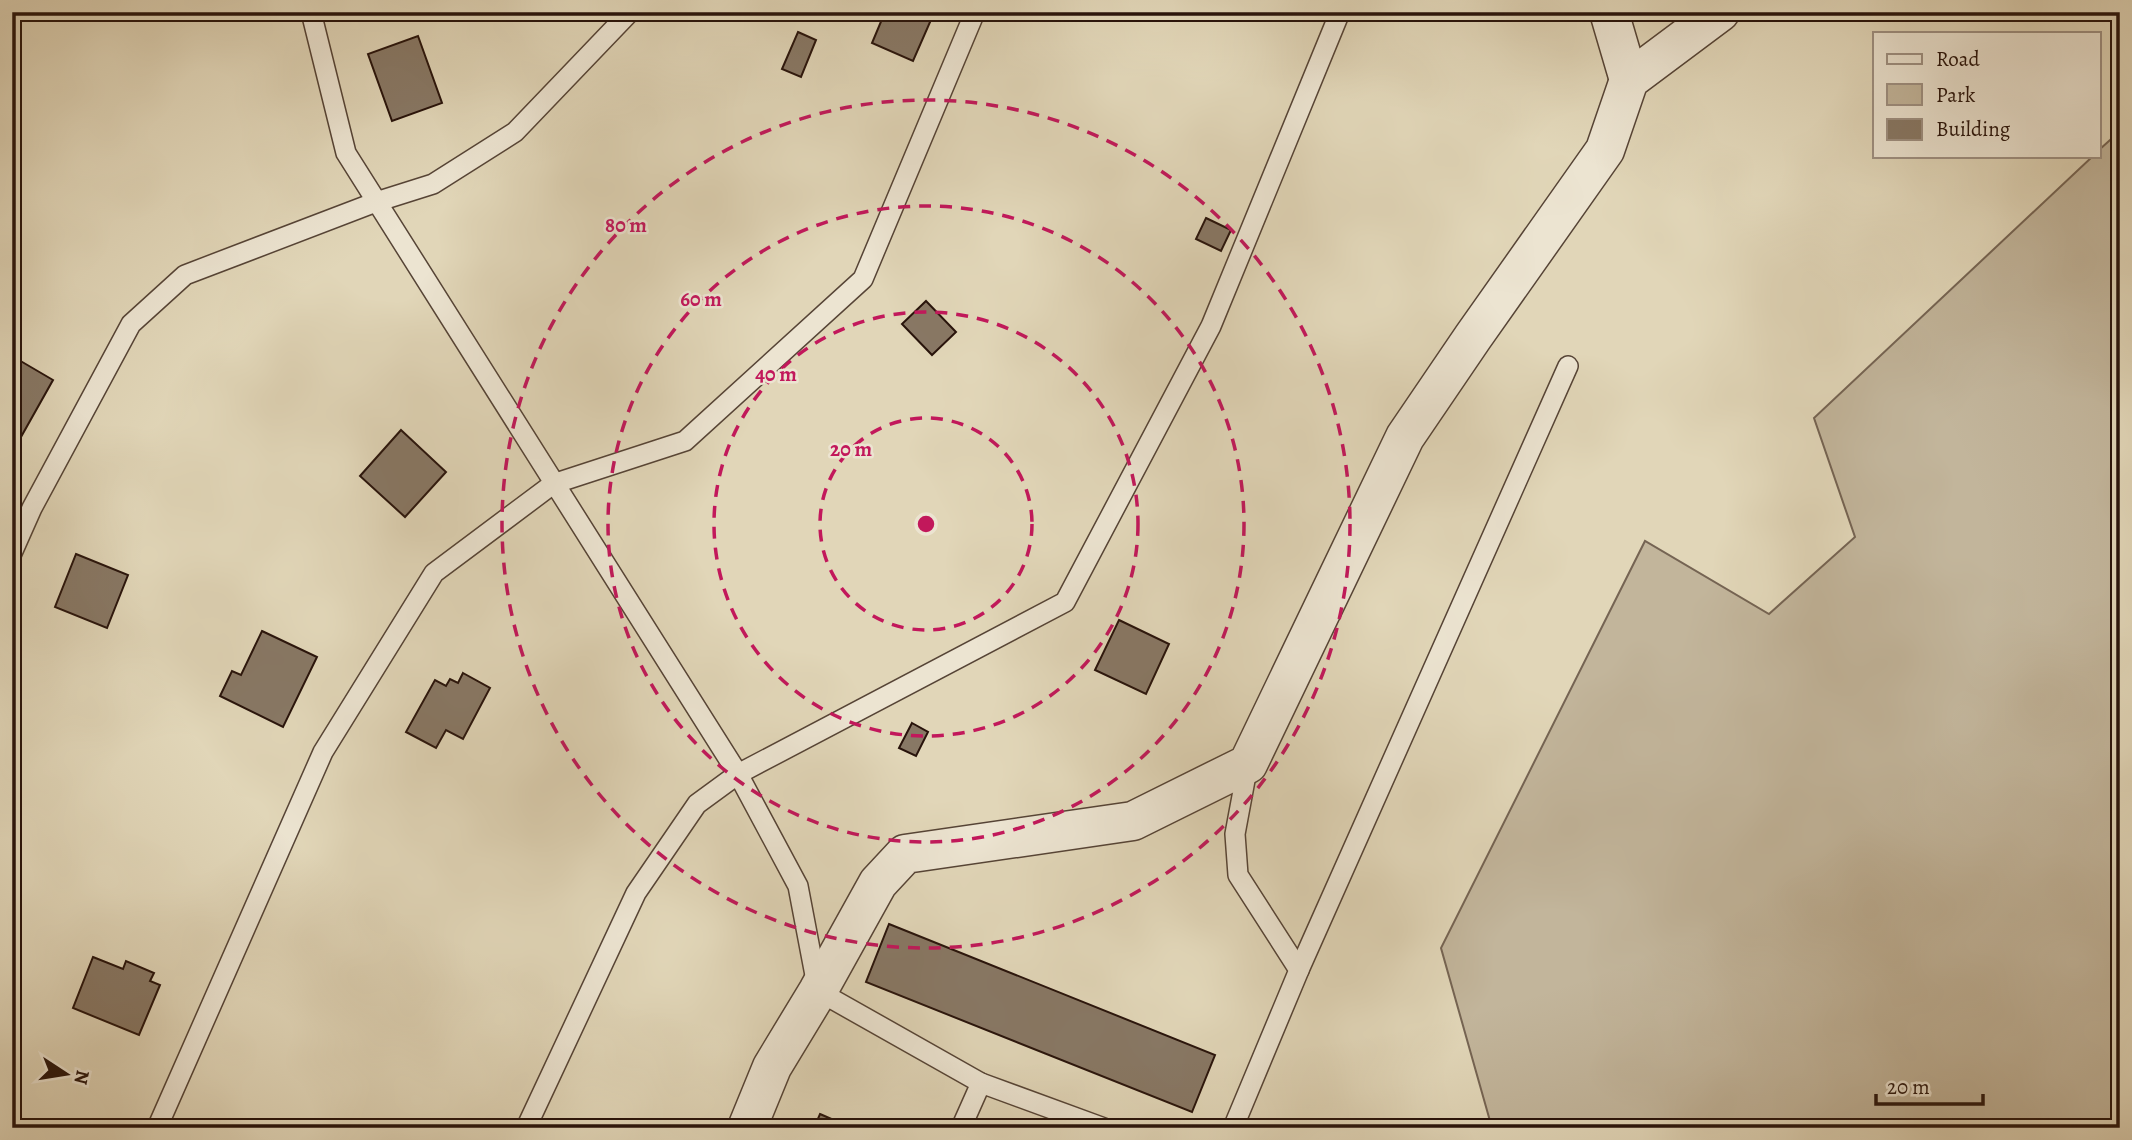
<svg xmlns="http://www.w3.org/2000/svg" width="2132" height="1140" font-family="Alegreya,serif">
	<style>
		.green { fill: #c2b59b; stroke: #756453; stroke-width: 2 }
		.building { fill: #887865; stroke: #28130b; stroke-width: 2 }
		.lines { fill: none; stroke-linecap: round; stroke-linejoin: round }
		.service-casing { stroke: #564436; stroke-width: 22 }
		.minor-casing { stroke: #564436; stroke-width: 41 }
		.service { stroke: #ece4d1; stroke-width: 19 }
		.minor { stroke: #ece4d1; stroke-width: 38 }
		.ring { fill: none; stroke: #c2185b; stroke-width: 3.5; stroke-dasharray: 12 9 }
		.centre { fill: #c2185b; stroke: #ece4d1; stroke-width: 3.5 }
		.ring-label { font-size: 21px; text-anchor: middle; font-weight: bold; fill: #c2185b; stroke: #ece4d1; stroke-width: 5; stroke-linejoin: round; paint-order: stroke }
	</style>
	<rect width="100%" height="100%" fill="#e1d6b8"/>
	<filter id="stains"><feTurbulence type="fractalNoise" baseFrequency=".00286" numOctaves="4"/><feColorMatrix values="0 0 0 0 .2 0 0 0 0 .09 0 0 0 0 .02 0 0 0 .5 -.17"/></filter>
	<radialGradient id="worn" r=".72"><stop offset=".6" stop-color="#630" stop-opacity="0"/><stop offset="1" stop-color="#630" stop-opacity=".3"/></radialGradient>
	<path class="green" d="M2120 131V1128H1492L1441 948 1645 541 1769 614 1855 537 1814 418 2093 156H2099V150Z"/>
	<g class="building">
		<path d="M885 12 934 13 913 61 872 43Z"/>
		<path d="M798 32 816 40 801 77 782 69Z"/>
		<path d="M418 36 442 103 392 121 368 54Z"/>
		<path d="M1206 218 1231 230 1221 251 1196 239Z"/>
		<path d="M926 301 956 332 932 355 902 324Z"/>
		<path d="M12 356 53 380 17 444 12 441Z"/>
		<path d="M401 430 446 472 405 517 360 476Z"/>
		<path d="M76 554 128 575 107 628 55 607Z"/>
		<path d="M1119 620 1169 644 1146 694 1095 670Z"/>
		<path d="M262 631 317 657 283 727 220 696 232 671 241 675Z"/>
		<path d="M463 673 490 688 463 739 446 730 436 748 406 732 435 680 446 686 450 679 458 683Z"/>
		<path d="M912 723 928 732 916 756 899 748Z"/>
		<path d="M889 924 1215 1055 1192 1112 866 982Z"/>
		<path d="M93 957 123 969 126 961 154 973 150 981 160 985 139 1035 73 1008Z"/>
		<path d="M820 1114 852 1128H814Z"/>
	</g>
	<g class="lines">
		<g class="service-casing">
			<g id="service">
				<path d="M311 12 346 153 738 774 798 886 818 991 981 1083 1104 1128"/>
				<path d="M12 553 32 508 131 324 185 275 376 202 433 184 515 132 630 12"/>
				<path d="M1299 970 1568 366"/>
				<path d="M157 1128 323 752 434 573 553 484 685 441 863 279 975 12"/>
				<path d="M526 1128 636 893 697 804 738 774 1065 602 1211 326 1340 12"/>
				<path d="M961 1128 981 1083"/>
				<path d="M1233 1128 1299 970 1238 875 1235 834 1248 764"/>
			</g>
		</g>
		<g class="minor-casing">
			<g id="minor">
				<path d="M1609 12 1629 80"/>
				<path d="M747 1128 772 1067 818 991 878 883 905 854 1133 821 1248 764 1405 437 1473 337 1605 150 1629 80 1720 12"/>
			</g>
		</g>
		<use href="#service" class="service"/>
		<use href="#minor" class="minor"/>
	</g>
	<g class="ring">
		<circle cx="926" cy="524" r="106"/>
		<circle cx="926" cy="524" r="212"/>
		<circle cx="926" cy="524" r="318"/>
		<circle cx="926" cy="524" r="424"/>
	</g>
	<circle cx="926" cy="524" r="10" class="centre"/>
	<g class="ring-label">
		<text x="626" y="232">80 m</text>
		<text x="701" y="306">60 m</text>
		<text x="776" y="381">40 m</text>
		<text x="851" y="456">20 m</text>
	</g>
	<rect width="2132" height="1140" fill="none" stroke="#e1d6b8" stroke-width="42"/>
	<rect x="14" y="14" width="2104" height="1112" fill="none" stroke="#28130b" stroke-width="3.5"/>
	<rect x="21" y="21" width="2090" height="1098" fill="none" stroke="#28130b" stroke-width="2"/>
	<rect x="1873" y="32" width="228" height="126" fill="#ece4d1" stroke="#9e9082" stroke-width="2"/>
	<rect x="1887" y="54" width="35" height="10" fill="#ece4d1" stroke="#9e9082" stroke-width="2"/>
	<text x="1936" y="66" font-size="21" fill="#28130b">Road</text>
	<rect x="1887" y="84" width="35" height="21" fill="#c2b59b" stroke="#9e9082" stroke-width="2"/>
	<text x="1936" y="102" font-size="21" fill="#28130b">Park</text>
	<rect x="1887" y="119" width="35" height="21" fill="#887865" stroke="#9e9082" stroke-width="2"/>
	<text x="1936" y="136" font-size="21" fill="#28130b">Building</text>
	<g transform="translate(66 1074) rotate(102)" stroke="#ece4d1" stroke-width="5" paint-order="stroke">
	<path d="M0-5L12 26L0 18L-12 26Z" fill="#28130b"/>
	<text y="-10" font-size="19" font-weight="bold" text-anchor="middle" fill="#28130b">N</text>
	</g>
	<path d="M1876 1094v10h107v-10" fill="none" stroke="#28130b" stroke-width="3.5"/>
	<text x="1887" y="1094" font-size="21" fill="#28130b" stroke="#ece4d1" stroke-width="5" paint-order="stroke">20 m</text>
	<rect width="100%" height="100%" filter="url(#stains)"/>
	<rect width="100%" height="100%" fill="url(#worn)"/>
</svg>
